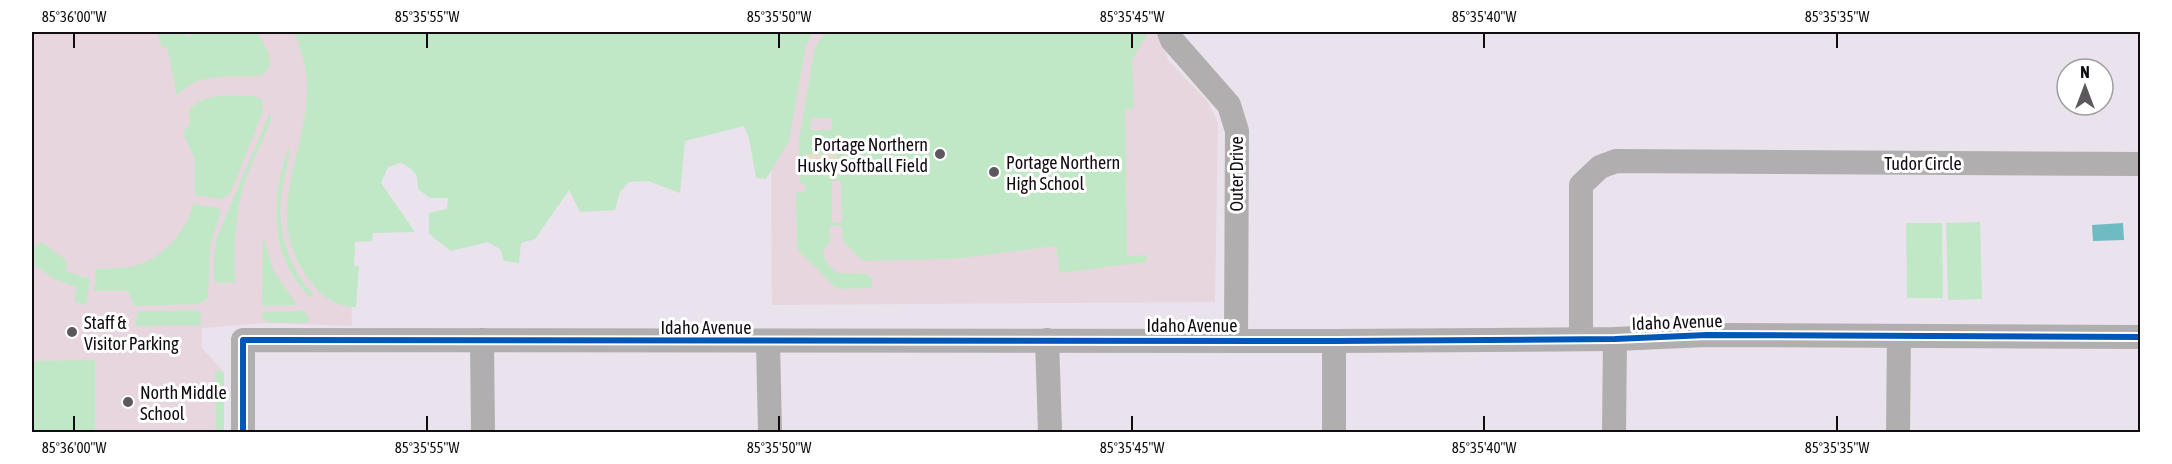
<svg xmlns="http://www.w3.org/2000/svg" width="2172" height="464" font-family="'Asap Condensed',sans-serif">
	<style>
		.education { fill: #e8d6de }
		.green { fill: #c1e8c6; fill-rule: evenodd }
		.sand { fill: #e7dece }
		.water { fill: #6ebbc3 }
		.lines { fill: none; stroke-linecap: round; stroke-linejoin: round }
		.minor { stroke: #b0aeae; stroke-width: 24 }
		.cycleway-casing { stroke: #fff; stroke-width: 10 }
		.cycleway { stroke: #0057b8; stroke-width: 6 }
		.ticks { fill: none; stroke: #110c11; stroke-width: 2 }
		.poi-dot { fill: #5d575e; stroke: #fff; stroke-width: 2 }
		.labels { text-anchor: middle; dominant-baseline: central; stroke-width: 6; stroke-linejoin: round; paint-order: stroke }
		.poi-label { font-size: 18px; fill: #110c11; stroke: #fff; text-anchor: start }
		.street-label { font-size: 18px; fill: #110c11; stroke: #fff }
		.neatline { fill: none; stroke: #110c11; stroke-width: 2 }
		.ticks-label { font-size: 15px; text-anchor: middle; fill: #110c11 }
	</style>
	<rect width="100%" height="100%" fill="#eae2ec"/>
	<g class="education">
		<path d="M32 32H346L352 326 266 323 202 328V348L224 372V432H32Z"/>
		<path d="M770 32H1159L1168 60 1208 102 1218 123 1215 302 772 305Z"/>
	</g>
	<g class="green">
		<path d="M157 32H184L189 37 194 32H257C265 45 280 67 259 76 230 78 197 71 177 96L167 47H162Z"/>
		<path d="M294 32H814L806 44 789 141 766 179 756 178 749 138 744 126 685 141 680 193 648 181 629 182 620 192 615 210 580 212 569 190 535 239 521 243 519 263 504 261 500 249 488 242 451 251 429 234V213L447 209 448 198H430L418 189C419 175 414 169 401 163L388 167 381 183 415 232 373 233 372 241 355 242 354 266H359L356 307C338 308 322 297 311 282 261 219 304 161 307 94 308 73 302 50 294 32Z"/>
		<path d="M826 32H1148L1132 60 1134 108 1125 110 1127 256 1146 255 1147 262 1060 273 1056 246 953 259 862 261 843 241 842 226H829L830 242 823 250 826 262 837 273 867 274 872 278V288L837 289 797 249 796 193 805 192V184L800 183 799 140 815 47ZM811 118H832L831 130H810ZM832 181H841L842 222H832Z"/>
		<path d="M254 96 262 100 263 111 230 194 222 199 195 195V160L183 132 190 124 189 110C205 91 232 96 254 96Z"/>
		<path d="M269 115H272C266 137 254 155 247 176 234 211 234 247 235 283H218L214 280V255L217 237Z"/>
		<path d="M289 147C291 161 284 174 282 189 276 225 287 267 313 294L311 298C269 259 270 197 289 147Z"/>
		<path d="M193 204 218 208 221 212 210 245 208 298 199 304 134 306 128 291H94L96 269C107 268 119 269 129 267 159 262 187 233 193 204Z"/>
		<path d="M1980 222 1982 299 1948 300 1946 223Z"/>
		<path d="M1906 223H1942L1943 298H1907Z"/>
		<path d="M263 235 273 270 297 305 262 306Z"/>
		<path d="M42 242 67 261 66 271 90 279 86 305 74 301 77 287 54 279 32 263V249Z"/>
		<path d="M198 310 201 315V325L135 326 138 311Z"/>
		<path d="M304 311 309 318 306 323 269 322 262 318V312Z"/>
		<path d="M95 360V432H32V361Z"/>
		<path d="M215 370 224 372V432H216Z"/>
	</g>
	<rect class="sand" x="805" y="154" width="32" height="17"/>
	<path class="water" d="M2123 223 2124 240 2093 241 2092 225Z"/>
	<g class="lines">
		<g class="minor">
			<path d="M1169 32 1172 40 1229 105 1237 131 1236 340"/>
			<path d="M1581 339V185L1600 167 1616 161 2140 164"/>
			<path d="M482 340 483 432"/>
			<path d="M1047 340 1050 432"/>
			<path d="M768 342 770 432"/>
			<path d="M243 432V340L1334 341 1615 339 1707 335 2140 337"/>
			<path d="M1334 432V341"/>
			<path d="M1614 432 1615 339"/>
			<path d="M1898 432 1899 336"/>
		</g>
		<g class="cycleway-casing">
			<path id="cycleway" d="M243 432V340L1334 341 1615 339 1707 335 2140 337"/>
		</g>
		<use href="#cycleway" class="cycleway"/>
	</g>
	<path class="ticks" d="M74 33V48M427 33V48M779 33V48M1132 33V48M1484 33V48M1837 33V48M74 416V431M427 416V431M779 416V431M1132 416V431M1484 416V431M1837 416V431"/>
	<g class="poi-dot">
		<circle cx="940" cy="154" r="6"/>
		<circle cx="994" cy="172" r="6"/>
		<circle cx="72" cy="332" r="6"/>
		<circle cx="128" cy="402" r="6"/>
	</g>
	<g class="labels">
		<g class="poi-label">
			<text x="928" y="144" text-anchor="end">Portage Northern<tspan x="928" dy="21">Husky Softball Field</tspan></text>
			<text x="1006" y="162">Portage Northern<tspan x="1006" dy="21">High School</tspan></text>
			<text x="84" y="322">Staff &amp;<tspan x="84" dy="21">Visitor Parking</tspan></text>
			<text x="140" y="392">North Middle<tspan x="140" dy="21">School</tspan></text>
		</g>
		<g class="street-label">
			<text x="1923" y="163">Tudor Circle</text>
			<text transform="translate(1236 174) rotate(-90)">Outer Drive</text>
			<text transform="translate(1677 322) rotate(-2)">Idaho Avenue</text>
			<text x="1192" y="325">Idaho Avenue</text>
			<text x="706" y="327">Idaho Avenue</text>
		</g>
	</g>
	<rect width="2172" height="464" fill="none" stroke="#ffffff" stroke-width="66"/>
	<g transform="translate(2085 87)"><circle r="28" fill="#ffffff" stroke="#a09ea0" stroke-width="1.5"/>
	<path d="M0-4.5L10 22L0 15L-10 22Z" fill="#5d575e"/>
	<text y="-9" font-size="16" font-weight="bold" text-anchor="middle" fill="#110c11">N</text>
	</g>
	<rect x="33" y="33" width="2106" height="398" class="neatline"/>
	<g class="ticks-label">
		<text x="74" y="22">85°36'00"W</text>
		<text x="427" y="22">85°35'55"W</text>
		<text x="779" y="22">85°35'50"W</text>
		<text x="1132" y="22">85°35'45"W</text>
		<text x="1484" y="22">85°35'40"W</text>
		<text x="1837" y="22">85°35'35"W</text>
		<text x="74" y="453">85°36'00"W</text>
		<text x="427" y="453">85°35'55"W</text>
		<text x="779" y="453">85°35'50"W</text>
		<text x="1132" y="453">85°35'45"W</text>
		<text x="1484" y="453">85°35'40"W</text>
		<text x="1837" y="453">85°35'35"W</text>
	</g>
</svg>
